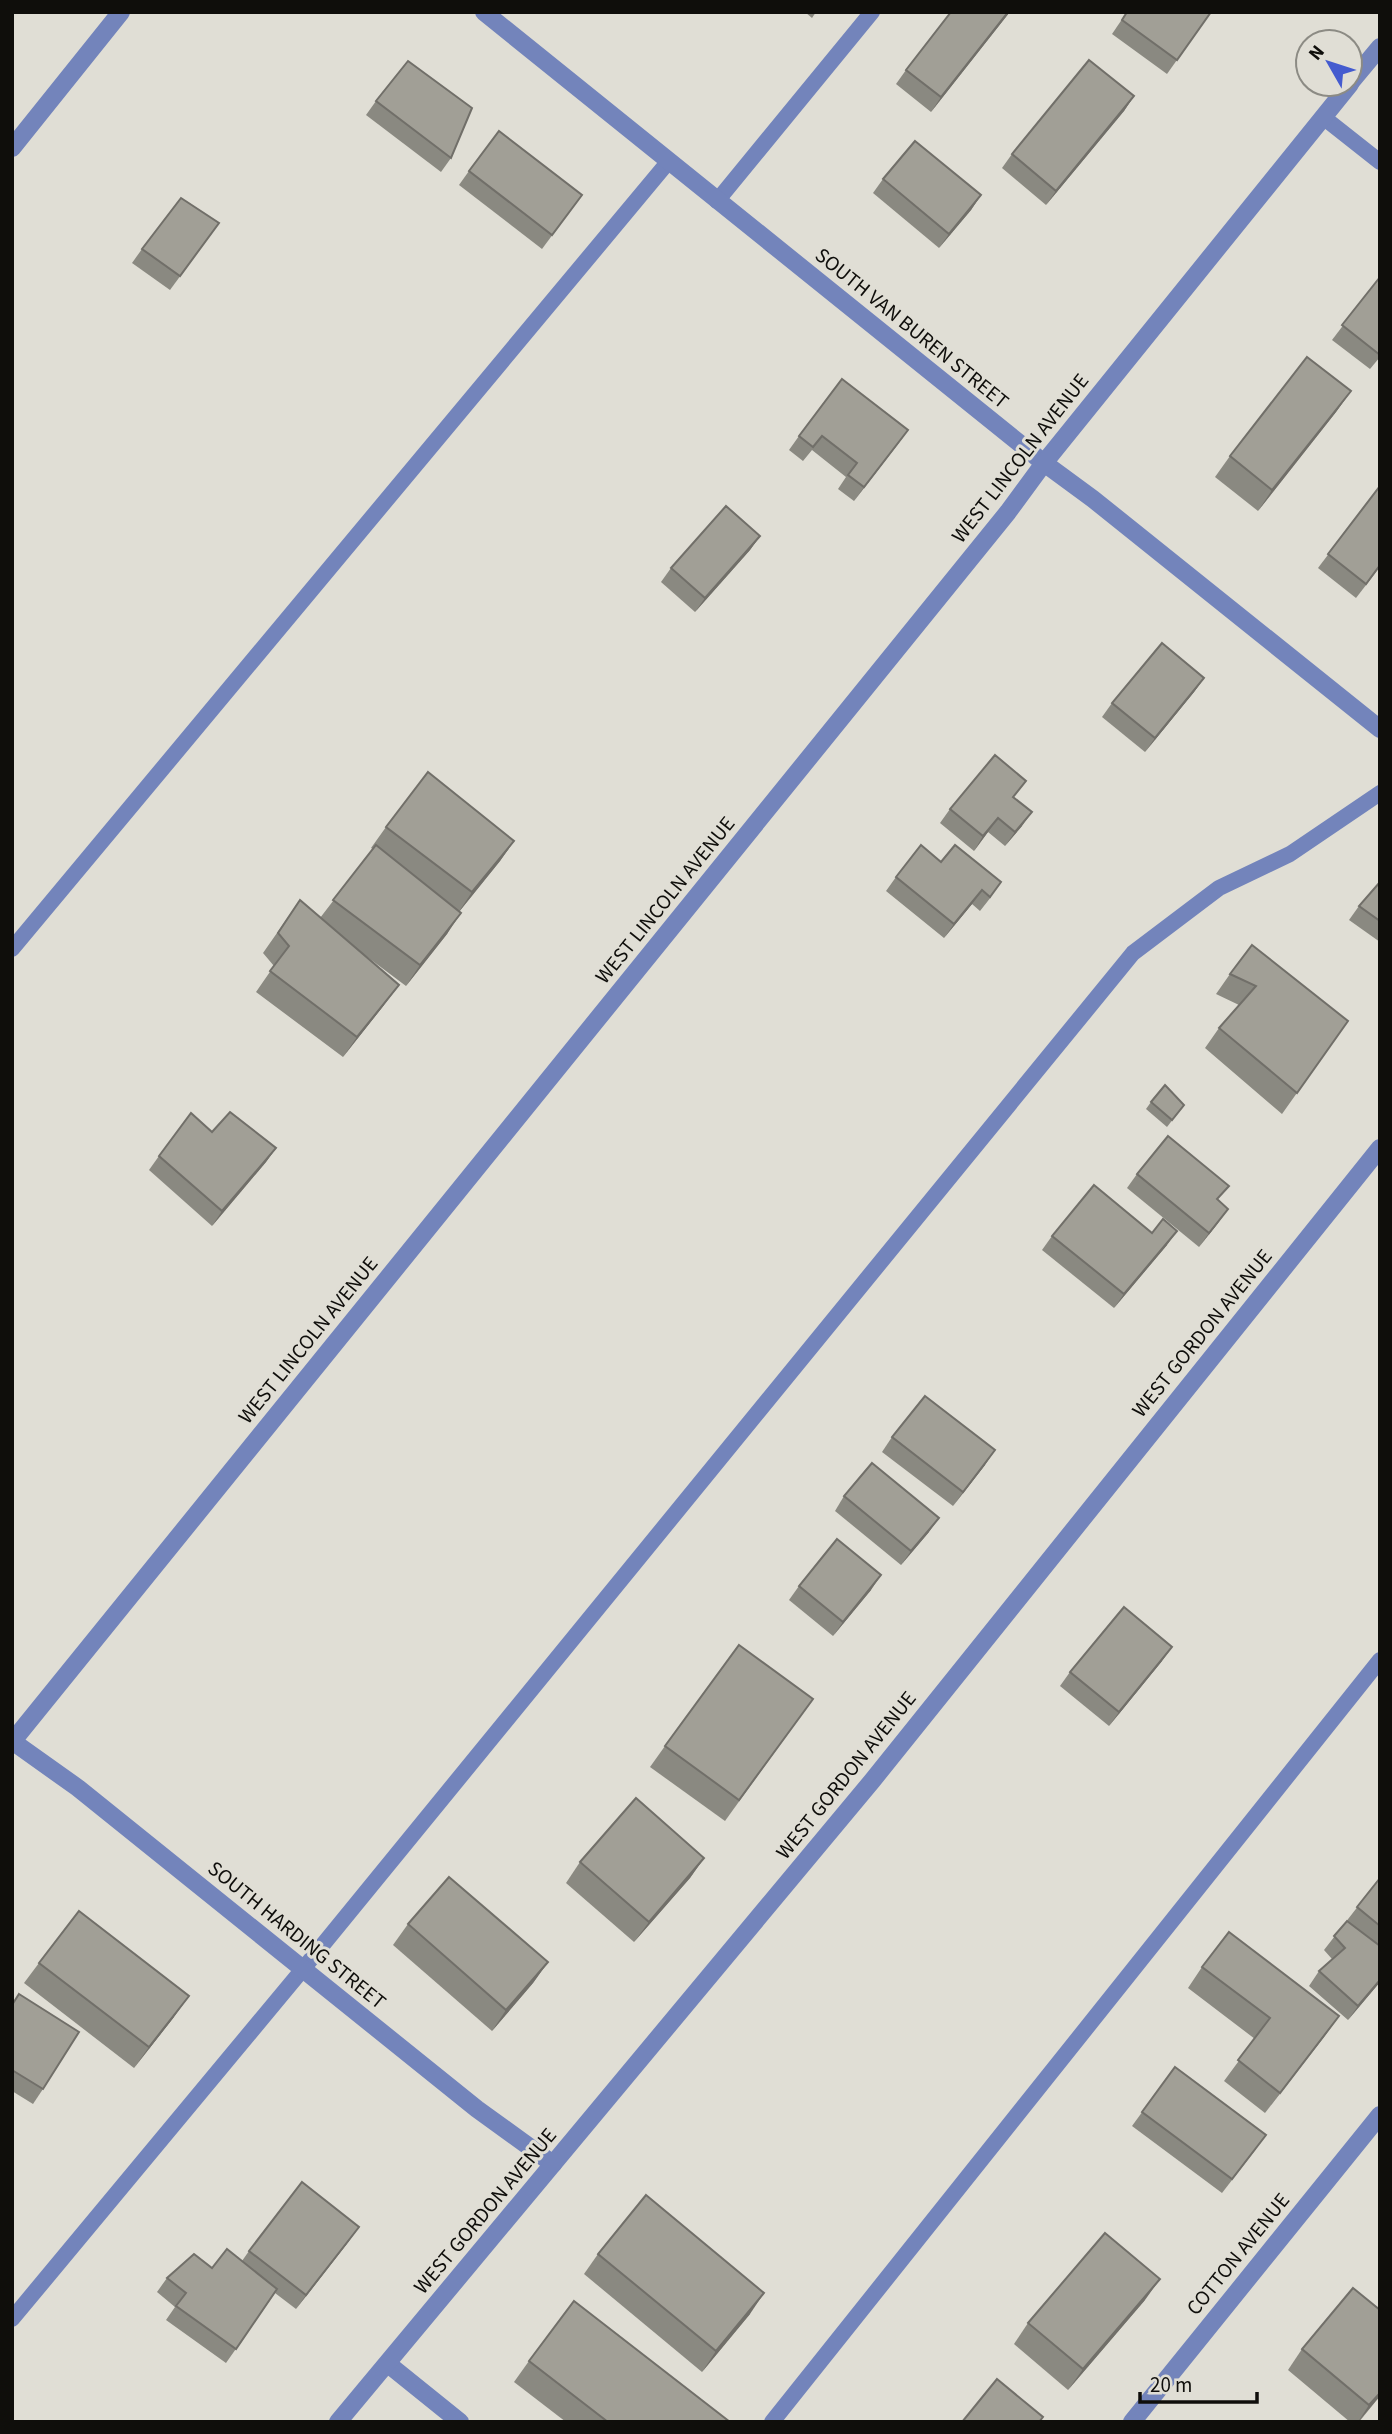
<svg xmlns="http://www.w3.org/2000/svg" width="1392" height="2434" font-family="'Source Sans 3',sans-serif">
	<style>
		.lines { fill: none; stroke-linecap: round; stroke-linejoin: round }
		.service { stroke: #7384bb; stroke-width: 16 }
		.minor { stroke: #7384bb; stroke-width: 18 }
		.tertiary { stroke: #7384bb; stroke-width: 18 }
		.wall { fill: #8a8981 }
		.shaded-wall { fill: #716f69 }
		.building { fill: #a19f96; stroke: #716f69; stroke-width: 2 }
		.labels { text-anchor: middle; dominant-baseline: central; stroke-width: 6; stroke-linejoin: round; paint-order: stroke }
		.street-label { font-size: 21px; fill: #0f0e0b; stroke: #e0ded5 }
	</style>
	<rect width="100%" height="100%" fill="#e0ded5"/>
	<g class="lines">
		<g class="service">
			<path d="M1323 117 1380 162"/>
			<path d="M717 201 872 12"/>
			<path d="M12 949 669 161"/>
			<path d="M12 2319 303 1969 1133 953 1219 888 1290 854 1380 793"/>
			<path d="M772 2422 1380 1660"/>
		</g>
		<g class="minor">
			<path d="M484 12 1044 463 1093 499 1380 729"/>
			<path d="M1350 83 1380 47"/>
			<path d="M12 148 121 12"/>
			<path d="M12 1741 78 1788 477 2109 553 2164"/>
			<path d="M12 1742 1008 512 1044 463 1350 84"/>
			<path d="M388 2364 460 2422"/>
			<path d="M1132 2422 1380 2115"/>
		</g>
		<path class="tertiary" d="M338 2422 872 1781 1380 1148"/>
	</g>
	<g class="wall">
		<path d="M805 12H816L812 18Z"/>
		<path d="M1127 12H1211L1167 74 1112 34Z"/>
		<path d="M1009 13 931 112 896 84 906 70Z"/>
		<path d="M1134 96 1124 111 1046 205 1002 168 1012 154Z"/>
		<path d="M376 101 451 158 441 172 366 115Z"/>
		<path d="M469 171 582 195 542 249 459 185Z"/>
		<path d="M883 179 981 195 971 210 939 248 873 193Z"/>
		<path d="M209 237 170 290 132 263 142 249Z"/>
		<path d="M1380 277V357L1370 369 1332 340Z"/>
		<path d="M1351 391 1336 412 1258 511 1215 477 1230 456Z"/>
		<path d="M908 430 854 501 838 489 846 477 812 450 803 461 789 450 799 436Z"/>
		<path d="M1380 486V567L1356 598 1318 568Z"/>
		<path d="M760 536 750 550 695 612 661 582 671 568Z"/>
		<path d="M1204 678 1194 692 1145 752 1102 717 1112 703Z"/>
		<path d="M1014 798 1022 826 1005 846 988 832 974 851 940 823 950 809Z"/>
		<path d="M386 827 514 841 500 861 459 912 447 934 406 986 362 953 384 1005 343 1057 256 992 274 966 263 953 300 900 320 918 373 849 371 848Z"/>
		<path d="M941 862 991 897 980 911 972 904 944 938 886 891 896 877Z"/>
		<path d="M1380 882V942L1349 920 1359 906Z"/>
		<path d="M1230 974 1348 1021 1282 1114 1205 1048 1219 1028 1239 1005 1216 994Z"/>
		<path d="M1151 1102 1184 1105 1167 1127 1146 1109Z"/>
		<path d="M212 1132 276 1148 266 1162 212 1226 149 1170 159 1156Z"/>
		<path d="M1137 1174 1218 1200V1223L1199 1247 1127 1188Z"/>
		<path d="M1152 1233 1167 1245 1114 1308 1042 1250 1052 1236Z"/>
		<path d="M892 1437 985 1465 953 1506 882 1452Z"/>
		<path d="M844 1496 929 1532 901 1565 835 1511Z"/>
		<path d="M799 1586 871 1590 833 1636 789 1600Z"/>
		<path d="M1162 1661 1109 1726 1060 1686 1070 1672Z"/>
		<path d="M813 1699 725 1821 650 1767 665 1746Z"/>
		<path d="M704 1858 690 1878 634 1942 566 1883 580 1862Z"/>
		<path d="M1380 1878V1982L1348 2020 1309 1986 1319 1971 1332 1959 1324 1950Z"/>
		<path d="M408 1924 548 1962 533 1983 492 2031 393 1945Z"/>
		<path d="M39 1963 174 2017 134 2068 24 1983Z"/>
		<path d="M1202 1967 1339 2016 1265 2113 1224 2081 1255 2039 1188 1988Z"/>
		<path d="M19 1994 43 2089 33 2104 12 2091V2004Z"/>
		<path d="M1175 2067 1256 2149 1222 2193 1132 2126Z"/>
		<path d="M349 2241 296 2309 275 2293 226 2363 166 2320 175 2307 157 2292 167 2278 242 2261 249 2251Z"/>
		<path d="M598 2254 750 2314 702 2372 584 2274Z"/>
		<path d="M1145 2300 1068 2390 1014 2344 1028 2323Z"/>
		<path d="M1380 2310V2396L1359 2422H1350L1288 2370 1302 2349Z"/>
		<path d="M529 2361 730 2422H566L514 2382Z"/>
	</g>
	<g class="shaded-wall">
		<path d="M1008 12 1009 13 931 112 941 97Z"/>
		<path d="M1134 96 1124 111 1046 205 1056 191Z"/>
		<path d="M981 195 971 210 939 248 949 234Z"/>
		<path d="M1351 391 1336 412 1258 511 1272 490Z"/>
		<path d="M908 430 898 444 854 501 864 487Z"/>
		<path d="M760 536 750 550 695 612 705 598Z"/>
		<path d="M1204 678 1194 692 1145 752 1155 738Z"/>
		<path d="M1032 812 1022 826 1005 846 1015 832Z"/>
		<path d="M998 818 988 832 974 851 983 836Z"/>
		<path d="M514 841 500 861 458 913 472 892Z"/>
		<path d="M982 890 972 904 944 938 954 924Z"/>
		<path d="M461 913 447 934 406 986 420 965Z"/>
		<path d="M399 985 384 1005 343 1057 357 1037Z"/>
		<path d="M276 1148 266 1162 212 1226 222 1211Z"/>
		<path d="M1228 1209 1218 1223 1199 1247 1209 1233Z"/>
		<path d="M1177 1231 1167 1245 1114 1308 1124 1294Z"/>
		<path d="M995 1450 985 1465 953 1506 963 1492Z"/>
		<path d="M939 1518 929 1532 901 1565 911 1551Z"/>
		<path d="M881 1575 871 1590 833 1636 843 1622Z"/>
		<path d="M1172 1647 1162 1661 1109 1726 1119 1712Z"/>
		<path d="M704 1858 690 1878 634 1942 649 1922Z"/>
		<path d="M548 1962 533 1983 492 2031 506 2010Z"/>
		<path d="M1380 1980V1982L1348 2020 1358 2006Z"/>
		<path d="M189 1996 174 2017 134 2068 149 2047Z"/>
		<path d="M1339 2016 1324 2037 1265 2113 1280 2093Z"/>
		<path d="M359 2227 349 2241 296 2309 306 2295Z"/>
		<path d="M1160 2279 1145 2300 1068 2390 1083 2369Z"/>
		<path d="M764 2293 750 2314 702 2372 716 2351Z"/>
		<path d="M1380 2393V2396L1358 2422 1369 2405Z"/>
	</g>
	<g class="building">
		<path d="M951 12H1008L941 97 906 70Z"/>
		<path d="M1127 12H1211L1177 60 1122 20Z"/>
		<path d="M1089 60 1134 96 1056 191 1012 154Z"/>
		<path d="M408 61 472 108 451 158 376 101Z"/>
		<path d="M499 131 582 195 552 235 469 171Z"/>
		<path d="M915 141 981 195 949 234 883 179Z"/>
		<path d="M181 198 219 223 180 276 142 249Z"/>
		<path d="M1380 277V355L1342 325Z"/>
		<path d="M1307 357 1351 391 1272 490 1230 456Z"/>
		<path d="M842 379 908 430 864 487 848 475 857 463 822 436 813 447 799 436Z"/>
		<path d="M1380 486V565L1366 584 1328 554Z"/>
		<path d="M726 506 760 536 705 598 671 568Z"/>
		<path d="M1162 643 1204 678 1155 738 1112 703Z"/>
		<path d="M995 755 1026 781 1013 797 1032 812 1015 832 998 818 983 836 950 809Z"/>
		<path d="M428 772 514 841 472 892 386 827Z"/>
		<path d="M376 845 461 913 420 965 333 900Z"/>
		<path d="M921 845 941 862 955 845 1001 882 990 897 982 890 954 924 896 877Z"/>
		<path d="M1380 882V921L1359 906Z"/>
		<path d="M300 900 399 985 357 1037 270 971 289 946 278 933Z"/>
		<path d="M1252 945 1348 1021 1297 1093 1219 1028 1256 986 1230 974Z"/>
		<path d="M1165 1085 1184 1105 1172 1120 1151 1102Z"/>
		<path d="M230 1112 276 1148 222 1211 159 1156 191 1113 212 1132Z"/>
		<path d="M1168 1136 1229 1186 1217 1199 1228 1209 1209 1233 1137 1174Z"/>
		<path d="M1094 1185 1152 1233 1163 1219 1177 1231 1124 1294 1052 1236Z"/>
		<path d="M925 1396 995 1450 963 1492 892 1437Z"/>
		<path d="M872 1463 939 1518 911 1551 844 1496Z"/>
		<path d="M837 1539 881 1575 843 1622 799 1586Z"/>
		<path d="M1124 1607 1172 1647 1119 1712 1070 1672Z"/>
		<path d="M739 1645 813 1699 739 1800 665 1746Z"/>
		<path d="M636 1798 704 1858 649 1922 580 1862Z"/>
		<path d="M449 1877 548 1962 506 2010 408 1924Z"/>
		<path d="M1380 1878V1926L1357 1907Z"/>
		<path d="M79 1911 189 1996 149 2047 39 1963Z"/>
		<path d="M1347 1921 1380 1946V1980L1358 2006 1319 1971 1345 1948 1334 1936Z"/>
		<path d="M1229 1932 1339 2016 1280 2093 1238 2060 1270 2018 1202 1967Z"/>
		<path d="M19 1994 79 2032 43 2089 12 2070V2005Z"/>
		<path d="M1175 2067 1266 2135 1232 2179 1142 2112Z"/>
		<path d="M302 2182 359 2227 306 2295 249 2251Z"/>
		<path d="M646 2195 764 2293 716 2351 598 2254Z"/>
		<path d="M1105 2233 1160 2279 1083 2369 1028 2323Z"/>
		<path d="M227 2249 277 2289 236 2349 176 2306 186 2293 167 2278 194 2254 212 2268Z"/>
		<path d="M1353 2288 1380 2310V2393L1369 2405 1302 2349Z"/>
		<path d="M574 2301 730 2422H608L529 2361Z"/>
		<path d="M997 2379 1043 2417 1039 2422H962Z"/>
	</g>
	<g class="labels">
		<g class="street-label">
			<text transform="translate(912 328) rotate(39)">SOUTH VAN BUREN STREET</text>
			<text transform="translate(1020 458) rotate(-52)">WEST LINCOLN AVENUE</text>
			<text transform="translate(665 900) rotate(-51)">WEST LINCOLN AVENUE</text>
			<text transform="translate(1202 1333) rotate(-51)">WEST GORDON AVENUE</text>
			<text transform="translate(308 1340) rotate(-51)">WEST LINCOLN AVENUE</text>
			<text transform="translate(846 1775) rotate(-51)">WEST GORDON AVENUE</text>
			<text transform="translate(297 1935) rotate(39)">SOUTH HARDING STREET</text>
			<text transform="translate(485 2211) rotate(-50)">WEST GORDON AVENUE</text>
			<text transform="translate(1238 2254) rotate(-51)">COTTON AVENUE</text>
		</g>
	</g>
	<rect width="1392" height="2434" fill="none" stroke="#0f0e0b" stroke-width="28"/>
	<g transform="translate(1329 63) rotate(309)"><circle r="33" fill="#e0ded5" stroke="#8c8b84" stroke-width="2"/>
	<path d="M0-5L12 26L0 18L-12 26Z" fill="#445bcf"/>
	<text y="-10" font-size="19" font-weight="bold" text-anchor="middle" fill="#0f0e0b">N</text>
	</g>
	<path d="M1140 2392v10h117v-10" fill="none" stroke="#0f0e0b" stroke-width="3.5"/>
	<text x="1150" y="2392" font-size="21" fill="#0f0e0b" stroke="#e0ded5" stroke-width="5" paint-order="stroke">20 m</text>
</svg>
